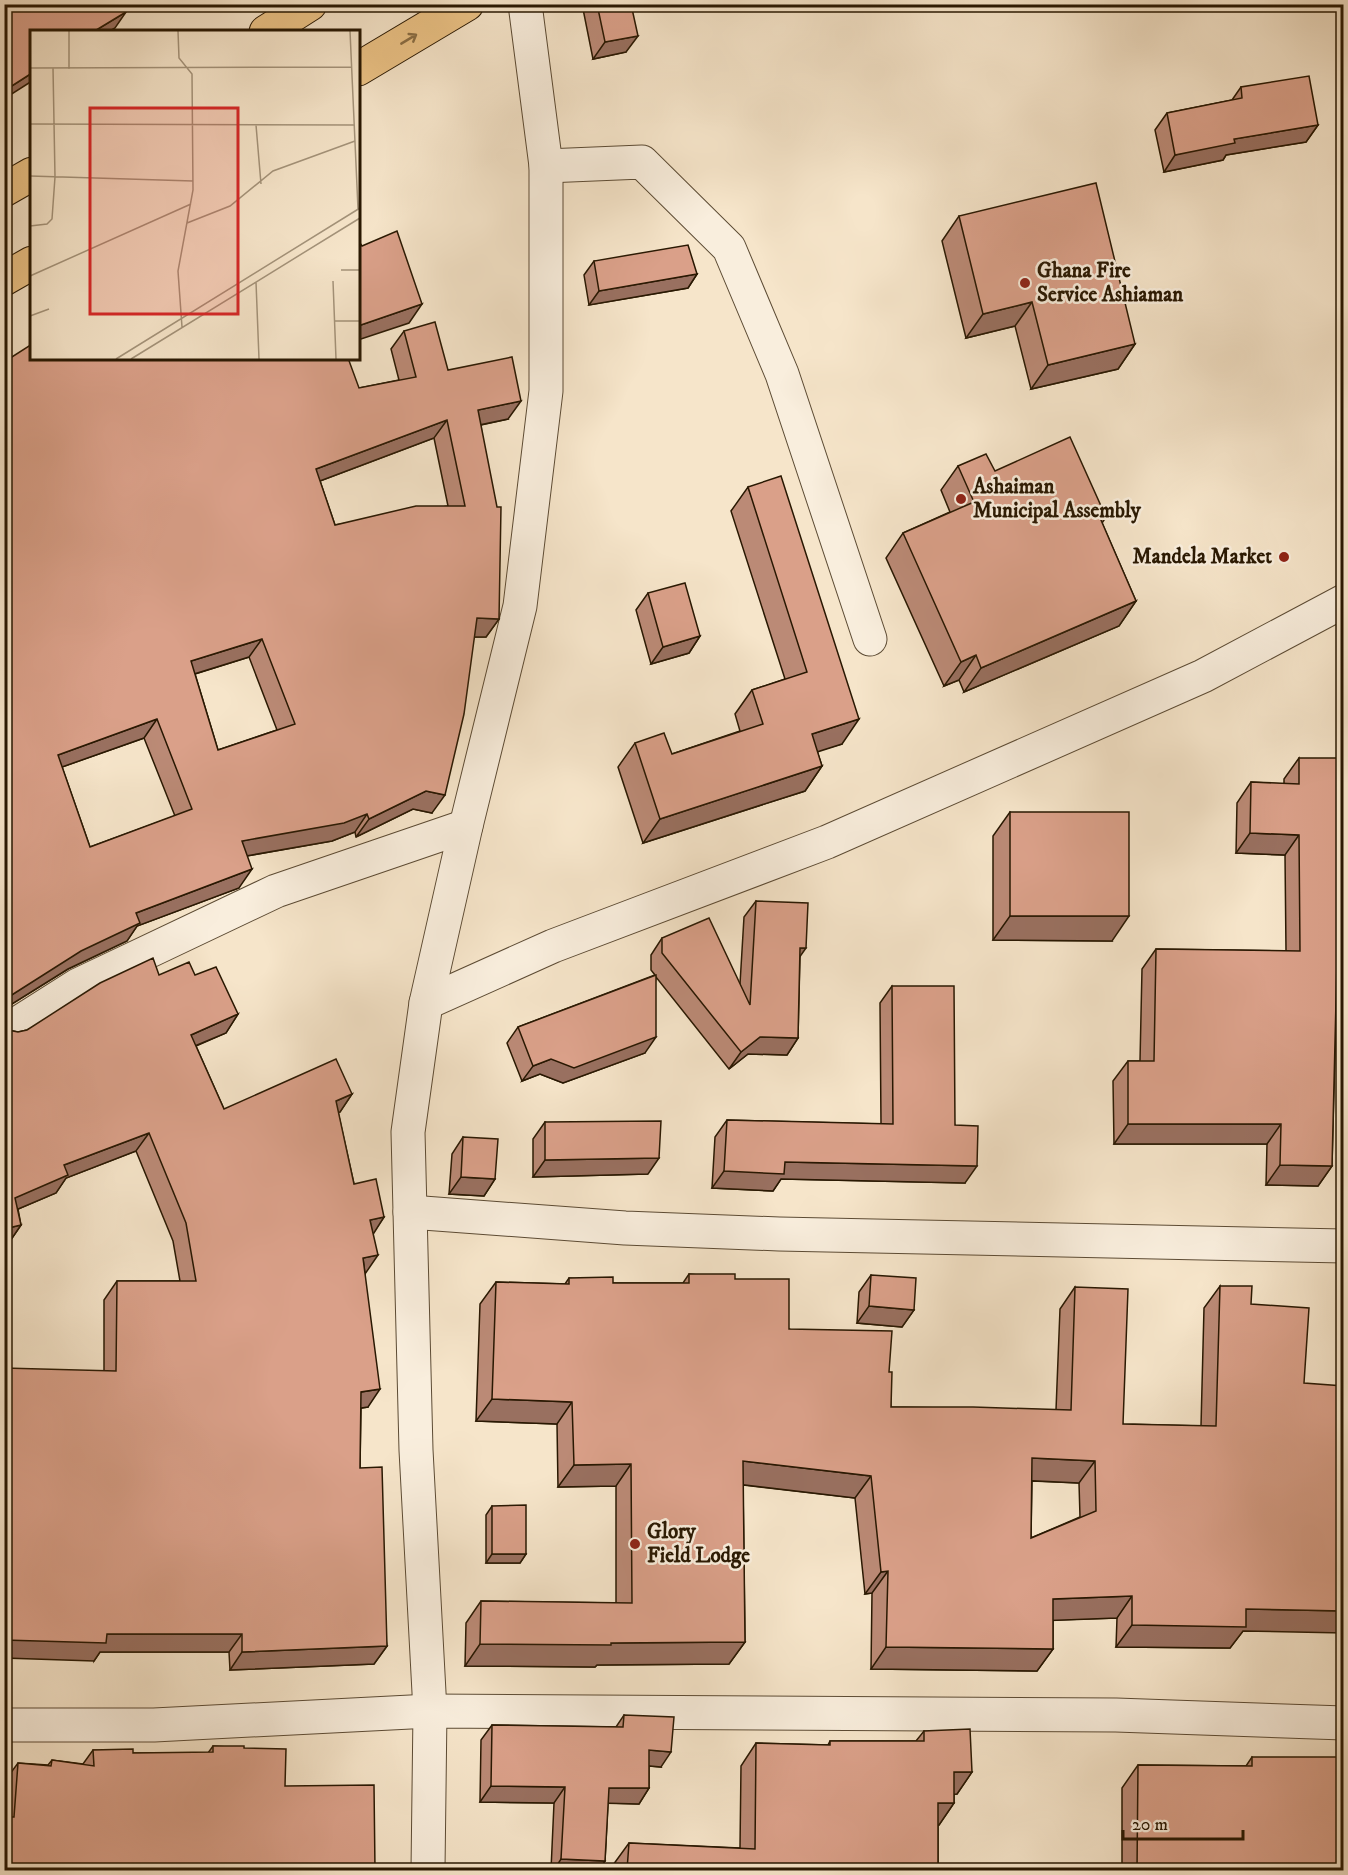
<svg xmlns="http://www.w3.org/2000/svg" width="1348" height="1875" font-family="'IM FELL DW Pica',serif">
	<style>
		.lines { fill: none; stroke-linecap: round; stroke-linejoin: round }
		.minor-casing { stroke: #5c4b34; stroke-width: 35 }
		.major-casing { stroke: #291802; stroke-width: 35 }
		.minor { stroke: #f9eedd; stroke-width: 33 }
		.major { stroke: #ebc285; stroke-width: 33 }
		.wall { fill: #bb8a76; stroke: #291802; stroke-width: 1.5; fill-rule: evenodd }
		.shaded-wall { fill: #997060; stroke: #291802; stroke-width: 1.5 }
		.building { fill: #daa089; stroke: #291802; stroke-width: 1.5; fill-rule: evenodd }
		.oneway { stroke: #8a6d44 }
		.poi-dot { fill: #8f2418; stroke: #f9eedd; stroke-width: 2 }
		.labels { text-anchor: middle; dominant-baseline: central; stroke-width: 5; stroke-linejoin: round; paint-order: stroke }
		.poi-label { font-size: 21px; font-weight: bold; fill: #291802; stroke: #f9eedd; text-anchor: start }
		.inset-road { fill: none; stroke: #a4937a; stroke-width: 1.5 }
		.view { fill: #d62828; fill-opacity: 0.15; stroke: #d62828; stroke-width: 3 }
		.inset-edge { fill: none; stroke: #291802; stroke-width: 3 }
	</style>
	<rect width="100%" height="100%" fill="#f6e5ca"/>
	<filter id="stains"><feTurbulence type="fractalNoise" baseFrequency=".00333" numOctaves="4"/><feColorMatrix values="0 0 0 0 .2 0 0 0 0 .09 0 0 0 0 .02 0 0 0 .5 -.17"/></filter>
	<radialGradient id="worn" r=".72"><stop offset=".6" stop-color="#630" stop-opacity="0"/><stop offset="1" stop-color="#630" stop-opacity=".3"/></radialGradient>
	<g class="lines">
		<g class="minor-casing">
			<g id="minor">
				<path d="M546 166 642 162 729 248 782 374 870 639"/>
				<path d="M426 1003 553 946 827 842 1203 676 1344 601"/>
				<path d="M4 1032 78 985 276 891 466 826"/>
				<path d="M410 1212 625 1228 779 1234 1344 1246"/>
				<path d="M4 1725H154L430 1711 1116 1715 1344 1723"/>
				<path d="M428 1870 430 1711 416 1450 408 1132 426 1003 466 826 520 606 546 391V166L525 4"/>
			</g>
		</g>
		<g class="major-casing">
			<g id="major">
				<path d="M266 32 310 4"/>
				<path d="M358 69 467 4"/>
				<path d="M4 190 32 174"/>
				<path d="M4 279 32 263"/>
			</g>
		</g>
		<use href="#minor" class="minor"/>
		<use href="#major" class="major"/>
	</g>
	<g class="wall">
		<path d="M582 4H631L626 52 593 59Z"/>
		<path d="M1241 87 1318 125 1306 142 1226 155 1223 160 1164 172 1155 130 1167 113 1232 100Z"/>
		<path d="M959 216 1135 344 1118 369 1031 389 1015 326 966 338 942 241Z"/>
		<path d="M594 261 697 274 688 288 589 305 584 275Z"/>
		<path d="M404 331 448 370 508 419 481 425 499 619 486 637H474L432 813 413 809 356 837 355 832 332 841 247 856 239 888 137 926 127 941 68 969 4 1009V362L359 388 399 380 391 349ZM434 438 448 506 335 525 320 481ZM249 657 277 730 218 750 195 674ZM144 738 175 816 90 847 62 767Z"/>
		<path d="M958 466 995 471 1106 517 1102 523 1136 601 1119 626 964 692 959 680 944 686 886 558 903 533 950 512 941 490Z"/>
		<path d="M748 487 842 744 817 751 822 766 805 791 643 843 618 767 635 743 672 754 740 731 735 714 752 690 785 679 731 511Z"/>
		<path d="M648 593 700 636 689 653 651 664 636 610Z"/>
		<path d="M1299 758 1344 939H1338L1332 1166 1318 1186 1266 1185 1267 1144H1114L1113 1081 1128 1061H1140L1142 969 1156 949 1286 951 1285 855 1236 853 1237 803 1251 782 1284 784V779Z"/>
		<path d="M1010 812 1112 941 993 940V836Z"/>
		<path d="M756 901 800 956 798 1038 787 1055 748 1054 729 1069 656 977 645 1053 563 1083 540 1074 522 1081 507 1043 518 1027 655 975 651 970V955L662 938 740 984 744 917Z"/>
		<path d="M159 975H195L238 1014 226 1033 196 1046 224 1109 352 1094 340 1112H338L354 1184 384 1217 373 1233 365 1274 368 1407 361 1408 360 1468 387 1646 374 1664 230 1670 229 1652H100L94 1661 104 1371V1300L117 1281H180L173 1241 136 1151 66 1178 56 1193 18 1209 21 1225 8 1244H4V1027L8 1030 18 1032 27 1030Z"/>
		<path d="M892 986 955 1125 965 1183 781 1179 773 1191 712 1188 715 1137 727 1120 881 1124 880 1003Z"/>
		<path d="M545 1122 648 1174 533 1177V1139Z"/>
		<path d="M463 1137 495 1179 484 1196 449 1194 452 1154Z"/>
		<path d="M689 1274 735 1279 789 1329 889 1372 891 1407 1056 1410 1060 1309 1075 1287 1123 1424 1201 1426 1204 1308 1220 1286 1243 1631 1230 1648 1116 1647 1117 1618 1053 1620V1649L1037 1671 871 1669 872 1593 865 1594 855 1498 743 1485 745 1642 729 1664 597 1665 595 1667 465 1666 466 1623 481 1601 616 1603V1486L558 1487 557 1424 476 1421 480 1304 496 1282 565 1284 569 1278 613 1283H683ZM1032 1481 1079 1483 1080 1517 1031 1538Z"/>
		<path d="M871 1275 914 1310 902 1327 857 1323 859 1292Z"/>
		<path d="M492 1506 526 1554 520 1563H486V1515Z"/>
		<path d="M624 1715 661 1767 649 1766V1788L639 1804 608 1803 605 1861 599 1870H551L554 1803 480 1802 481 1740 492 1725 616 1727Z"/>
		<path d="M924 1731 972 1772 957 1794H954V1803L939 1825H938V1870H613V1865L629 1843 740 1848 741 1766 756 1743 828 1745 830 1741H916Z"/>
		<path d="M213 1746 244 1748 285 1786 4 1870V1782L18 1763 48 1765 52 1760 83 1764 93 1750 133 1753H208Z"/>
		<path d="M1252 1757 1344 1870H1122V1788L1138 1765 1246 1766Z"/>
		<path d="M480 1864 518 1870H475Z"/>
	</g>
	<g class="shaded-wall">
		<path d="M126 12 115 28 108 32H93Z"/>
		<path d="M638 36 626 52 593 59 605 42Z"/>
		<path d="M32 73V81L4 99V91Z"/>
		<path d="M1318 125 1306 142 1226 155 1223 160 1164 172 1175 155 1234 139Z"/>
		<path d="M697 274 688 288 589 305 599 291Z"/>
		<path d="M1032 302 1015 326 966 338 983 314Z"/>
		<path d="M422 304 409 323 358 340V326Z"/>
		<path d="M1135 344 1118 369 1031 389 1048 365Z"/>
		<path d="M521 401 508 419 465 428 478 410Z"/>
		<path d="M447 420 434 438 304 487 316 469Z"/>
		<path d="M1136 601 1119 626 964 692 981 668Z"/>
		<path d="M477 618 499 619 486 637H464Z"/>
		<path d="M700 636 689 653 651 664 663 647Z"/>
		<path d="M262 639 249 657 178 679 191 661Z"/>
		<path d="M976 655 959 680 944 686 961 662Z"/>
		<path d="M157 719 144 738 45 773 58 755Z"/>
		<path d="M859 719 842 744 795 759 812 734Z"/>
		<path d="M822 766 805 791 643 843 660 819Z"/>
		<path d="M426 791 445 795 432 813 413 809 356 837 369 819Z"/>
		<path d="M367 814 355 832 332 841 229 859 242 841Z"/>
		<path d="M1250 833 1299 835 1285 855 1236 853Z"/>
		<path d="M252 869 239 888 137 926 127 941 68 969 4 1009V1000L7 998 136 913Z"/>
		<path d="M1010 916H1129L1112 941 993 940Z"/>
		<path d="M1338 918H1344V939H1324Z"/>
		<path d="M800 948H806L794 965Z"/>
		<path d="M238 1014 226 1033 178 1053 191 1035Z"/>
		<path d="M656 1037 645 1053 563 1083 540 1074 522 1081 533 1066 551 1059Z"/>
		<path d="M760 1037 798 1038 787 1055 748 1054 729 1069 741 1052Z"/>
		<path d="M352 1094 340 1112 323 1119 336 1101Z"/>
		<path d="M1128 1124H1281L1267 1144H1114Z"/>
		<path d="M149 1133 136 1151 66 1178 56 1193 4 1215 15 1198 64 1165Z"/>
		<path d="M659 1158 648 1174 533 1177 545 1160Z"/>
		<path d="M785 1162 977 1166 965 1183 781 1179 773 1191 712 1188 724 1171Z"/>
		<path d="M1280 1165 1332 1166 1318 1186 1266 1185Z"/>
		<path d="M461 1177 495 1179 484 1196 449 1194Z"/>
		<path d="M384 1217 372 1236 370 1220Z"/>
		<path d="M21 1225 8 1244H4V1229Z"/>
		<path d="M378 1255 365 1274 363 1258Z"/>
		<path d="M869 1306 914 1310 902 1327 857 1323Z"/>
		<path d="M380 1389 368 1407 348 1410 361 1392Z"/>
		<path d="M492 1399 572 1402 557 1424 476 1421Z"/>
		<path d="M1032 1458 1095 1461 1079 1483 1017 1480Z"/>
		<path d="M743 1461 871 1476 855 1498 728 1483Z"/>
		<path d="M631 1464 616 1486 558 1487 574 1465Z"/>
		<path d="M492 1554H526L520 1563H486Z"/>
		<path d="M888 1571 872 1593 865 1594 881 1572Z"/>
		<path d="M1132 1596 1117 1618 1038 1621 1053 1599Z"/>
		<path d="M1246 1609 1344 1611V1633L1243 1631 1230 1648 1116 1647 1132 1625Z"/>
		<path d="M107 1634H242L229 1652H100L94 1661 4 1658V1640Z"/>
		<path d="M745 1642 729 1664 597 1665 595 1667 465 1666 480 1644Z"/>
		<path d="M387 1646 374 1664 230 1670 242 1652Z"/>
		<path d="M886 1647 1053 1649 1037 1671 871 1669Z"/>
		<path d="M649 1750 671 1752 661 1767 639 1765Z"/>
		<path d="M954 1772H972L957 1794 939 1795Z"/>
		<path d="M491 1786 565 1787 554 1803 480 1802Z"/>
		<path d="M609 1788H649L639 1804 598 1803Z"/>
		<path d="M938 1803H954L939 1825H922Z"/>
		<path d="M561 1859 605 1861 599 1870H554Z"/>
	</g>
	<g class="building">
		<path d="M4 4H122L126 12 93 32H32V73L4 91Z"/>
		<path d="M597 4H631L638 36 605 42Z"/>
		<path d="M1309 76 1318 125 1234 139 1235 143 1175 155 1167 113 1242 98 1241 87Z"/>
		<path d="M1096 183 1135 344 1048 365 1032 302 983 314 959 216Z"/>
		<path d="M397 231 422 304 358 326V240L362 246Z"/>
		<path d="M688 245 697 274 599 291 594 261Z"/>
		<path d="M435 322 448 370 512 357 521 401 478 410 497 507H501L499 619 477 618 464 714 445 795 426 791 369 819 367 814 344 823 242 841 252 869 136 913 140 923 81 951 7 998 4 1000V362L32 344V358H348L359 388 416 377 404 331ZM447 420 465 506H416L335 525 316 469ZM262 639 295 724 218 750 191 661ZM157 719 192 809 90 847 58 755Z"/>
		<path d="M1070 437 1106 517 1101 520 1136 601 981 668 976 655 961 662 903 533 974 502 958 466 986 454 995 471Z"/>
		<path d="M781 476 859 719 812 734 822 766 660 819 635 743 664 733 672 754 763 724 752 690 807 672 748 487Z"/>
		<path d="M685 583 700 636 663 647 648 593Z"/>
		<path d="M1299 758H1344V918H1338L1332 1166 1280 1165 1281 1124H1128V1061H1154L1156 949 1300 951 1299 835 1250 833 1251 782 1299 784Z"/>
		<rect x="1010" y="812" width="119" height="104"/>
		<path d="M756 901 808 903 806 948H800L798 1038 760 1037 741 1052 662 953V938L709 918 750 1005Z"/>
		<path d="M153 958 159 975 189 962 195 975 216 967 238 1014 191 1035 224 1109 336 1059 352 1094 336 1101 354 1184 376 1179 384 1217 370 1220 378 1255 363 1258 380 1389 361 1392 360 1468 382 1467 387 1646 242 1652V1634H107L106 1643 4 1640V1368L116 1371 117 1281H196L186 1223 149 1133 64 1165 68 1175 15 1198 21 1225 4 1229V1027L8 1030 18 1032 27 1030 100 983Z"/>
		<path d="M656 975V1037L574 1068 551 1059 533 1066 518 1027Z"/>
		<path d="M892 986H954L955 1125 978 1126 977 1166 785 1162 784 1174 724 1171 727 1120 893 1124Z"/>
		<path d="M661 1121 659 1158 545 1160V1122Z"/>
		<path d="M463 1137 498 1139 495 1179 461 1177Z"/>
		<path d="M689 1274H735V1279H789V1329L892 1331 889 1372H892L891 1407H973L1071 1410 1075 1287 1128 1289 1123 1424 1216 1426 1220 1286H1252L1251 1304 1309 1308 1304 1383 1344 1386V1611L1246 1609V1627L1132 1625V1596L1053 1599V1649L886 1647 888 1571 881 1572 871 1476 743 1461 745 1642 611 1643V1645L480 1644 481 1601 632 1603 631 1464 574 1465 572 1402 492 1399 496 1282 569 1284V1278L613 1277V1283H689ZM1032 1458 1095 1461 1096 1511 1031 1538Z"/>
		<path d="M871 1275 916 1278 914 1310 869 1306Z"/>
		<path d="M526 1505V1554H492V1506Z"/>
		<path d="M624 1715 674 1717 671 1752 649 1750V1788H609L605 1861 561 1859 565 1787 491 1786 492 1725 623 1727Z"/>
		<path d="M970 1729 972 1772H954V1803H938V1870H627L629 1843 755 1849 756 1743 830 1745V1741H924V1731Z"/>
		<path d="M213 1746H244V1748L286 1749 285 1786 374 1785 375 1870H4V1817H14L18 1763 51 1766 52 1760 94 1766 93 1750 133 1749V1753L213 1752Z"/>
		<path d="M1252 1757H1344V1870H1137L1138 1765 1252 1766Z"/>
		<path d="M480 1864 518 1865V1870H480Z"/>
	</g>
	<defs><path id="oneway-shaft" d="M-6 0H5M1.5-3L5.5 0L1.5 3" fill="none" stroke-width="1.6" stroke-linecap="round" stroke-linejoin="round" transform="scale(1.5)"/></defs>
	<use class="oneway" href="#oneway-shaft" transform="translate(409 39) rotate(-31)"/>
	<g class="poi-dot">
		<circle cx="1025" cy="283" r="6"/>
		<circle cx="961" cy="499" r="6"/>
		<circle cx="1284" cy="557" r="6"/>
		<circle cx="635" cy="1544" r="6"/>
	</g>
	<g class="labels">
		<g class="poi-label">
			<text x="1037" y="271">Ghana Fire<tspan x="1037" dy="24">Service Ashiaman</tspan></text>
			<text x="973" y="487">Ashaiman<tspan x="973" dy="24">Municipal Assembly</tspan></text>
			<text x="1272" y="557" text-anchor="end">Mandela Market</text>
			<text x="647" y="1532">Glory<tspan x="647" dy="24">Field Lodge</tspan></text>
		</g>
	</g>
	<g transform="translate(30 30)">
		<rect width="330" height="330" fill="#f6e5ca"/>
		<path class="inset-road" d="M148 1 149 28 162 44 163 160 148 241 152 297M320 1 328 179M0 38 321 37M39 39V1M0 94 324 95M226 95 231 154M0 146 163 151M157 193 200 176 243 141 325 111M0 196 17 194 22 189 25 147 23 38M311 240H330M0 246 161 174M303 251 306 329M226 252 229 329M0 286 19 279M305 291H330M86 329 330 178M101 329 330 188"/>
		<path class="view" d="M60 78H208V284H60Z"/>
		<rect width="330" height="330" class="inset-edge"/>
	</g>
	<rect width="1348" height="1875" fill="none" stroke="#f6e5ca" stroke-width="24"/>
	<rect x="6" y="6" width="1336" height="1863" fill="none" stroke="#291802" stroke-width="3"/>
	<rect x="12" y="12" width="1324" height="1851" fill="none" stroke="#291802" stroke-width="1.5"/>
	<path d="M1123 1830v9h120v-9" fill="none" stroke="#291802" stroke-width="3"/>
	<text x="1132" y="1830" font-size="18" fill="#291802" stroke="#f9eedd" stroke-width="4.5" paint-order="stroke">20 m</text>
	<rect width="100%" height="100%" filter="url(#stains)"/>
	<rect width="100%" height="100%" fill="url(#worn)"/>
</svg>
